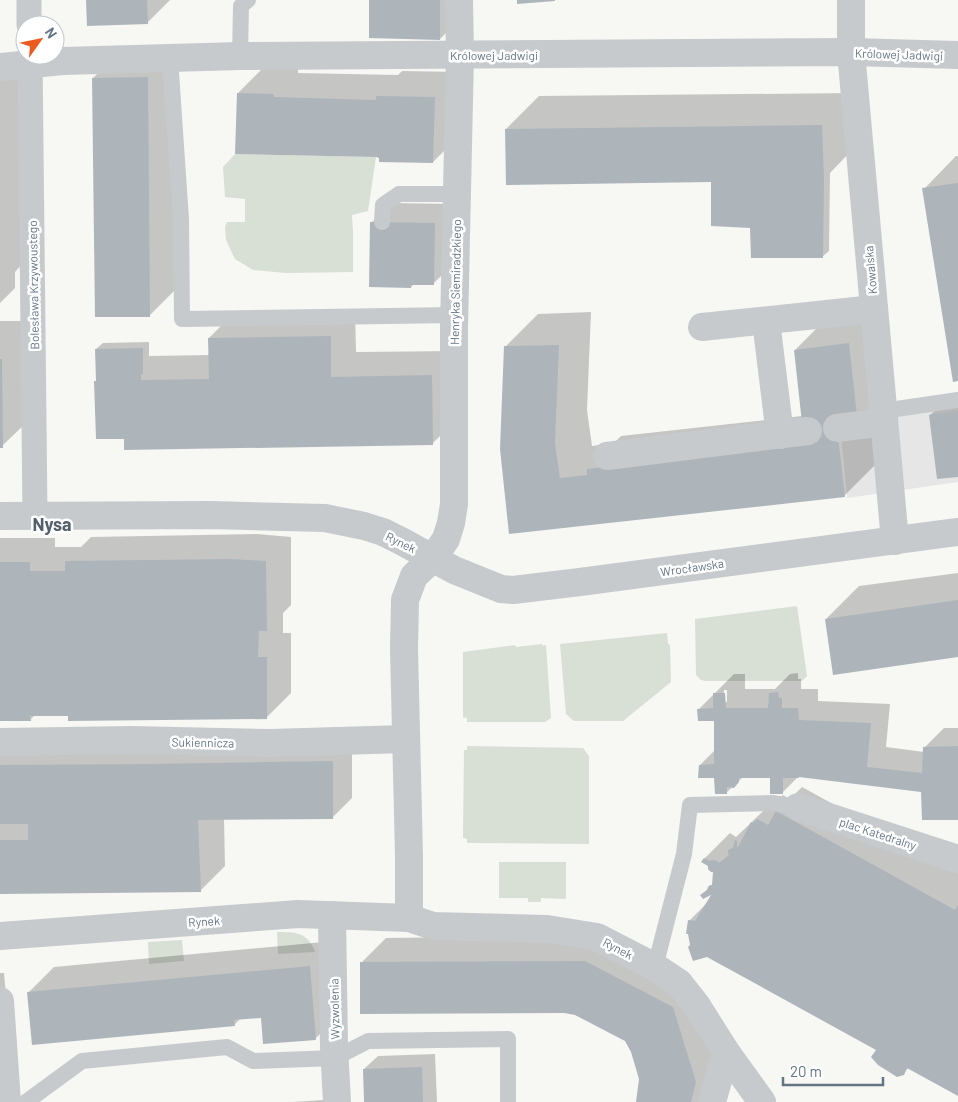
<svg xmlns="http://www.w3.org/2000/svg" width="958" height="1102" font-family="Barlow,sans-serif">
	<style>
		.built { fill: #e5e6e5 }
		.green { fill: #d8dfd4 }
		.shadow { fill: #0003; fill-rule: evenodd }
		.building { fill: #adb5bb }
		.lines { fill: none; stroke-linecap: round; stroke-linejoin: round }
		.service { stroke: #c6cacd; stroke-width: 16 }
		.pedestrian { stroke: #c6cacd; stroke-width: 25 }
		.minor { stroke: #c6cacd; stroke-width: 28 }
		.labels { text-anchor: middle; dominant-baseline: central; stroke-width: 5; stroke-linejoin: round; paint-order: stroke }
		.street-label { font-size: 12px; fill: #647586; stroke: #fff }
		.district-label { font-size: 18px; font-weight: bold; fill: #535f6b; stroke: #fff }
	</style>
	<rect width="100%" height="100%" fill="#f7f7f4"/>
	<path class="built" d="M958 404V482L847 498 840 422Z"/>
	<g class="green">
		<path d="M235 154 376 157 368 211 352 215 353 232V272L286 273 253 270 235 259 226 240 225 227 227 222H245V199L225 197 223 167Z"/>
		<path d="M797 606 807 676 802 681H706L701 680 696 675 695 619Z"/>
		<path d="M667 633 668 644 670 645 671 682 623 721H574L566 714 560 644Z"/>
		<path d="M542 644 543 646 546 645 551 718 545 722H467V718L463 717V652L515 645 516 647Z"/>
		<path d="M467 746 583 748 589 756V844L467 843V839L463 838 464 750H467Z"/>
		<path d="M499 862H566V899L541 898V902H528V898H499Z"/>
		<path d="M277 932C295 932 308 932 315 952L278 954Z"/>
		<path d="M182 940 184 961 149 964 148 942Z"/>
	</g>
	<g class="shadow">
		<path d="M87 0H170L147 23Z"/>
		<path d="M370 0H465V14L440 39Z"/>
		<path d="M118 53H173L174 291 149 316 93 78Z"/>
		<path d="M0 68H23L25 261 15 272V288L0 303Z"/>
		<path d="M263 68 298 69V73L398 75 402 71 459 72 458 137 433 162 380 157 238 93Z"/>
		<path d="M855 93 856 146 830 173 829 251 822 257 752 226 714 181 506 129 539 96Z"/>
		<path d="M956 156H958V380L924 189Z"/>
		<path d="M391 203 454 204 453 264 433 284H414L411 287 371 223Z"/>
		<path d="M355 311 356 352 456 351 457 419 432 444 125 437 97 380 96 349 103 343 149 342V356L210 355 209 338 234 313Z"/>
		<path d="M881 311 877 463 844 496 510 533 505 347 538 314 591 312 587 410 592 446 614 443 621 436 802 416 795 350 828 317Z"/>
		<path d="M0 321H26L27 422 2 446 0 447Z"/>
		<path d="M958 406V475L930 415 937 409Z"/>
		<path d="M257 534 291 537V605L283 613V633H291V693L266 718 69 715H35L30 720H0V538H55V547H81L91 537Z"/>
		<path d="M958 573V656L826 619 859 586Z"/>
		<path d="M798 673V679H801V689H818V701L890 704 886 747 924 752V748L944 728H958V819L922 791 799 776 783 792 771 777H743L727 792 716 776 700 765 715 750V720L699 709 734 674H745V689H775L790 674ZM724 690H727V702H724Z"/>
		<path d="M0 741 352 742V798L333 817 224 819 225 866 200 891 0 893Z"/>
		<path d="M802 787 958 873V1094L909 1067 903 1074 878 1049 691 945 689 921 708 902 714 892 702 895 714 883V871L710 866 703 862 705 858 730 833 736 837 777 798 779 799 783 795 790 799Z"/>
		<path d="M560 936 605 942 692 988 715 1061 705 1102H638L640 1079 632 1051 626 1040 575 1014 361 963 386 938Z"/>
		<path d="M334 941 341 1013 316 1038 262 1017 240 1019 234 1025 29 992 54 967Z"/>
		<path d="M0 973H4L12 1065 0 1077Z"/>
		<path d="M435 1054 437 1102H366L364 1069 378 1056Z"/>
		<path d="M323 1100V1102H292Z"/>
	</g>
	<g class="building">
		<path d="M86 0H147L148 24 87 26Z"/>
		<path d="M369 0H440V40L369 38Z"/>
		<path d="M517 0H555V1L517 4Z"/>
		<path d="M148 77 150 317H95L92 78Z"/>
		<path d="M237 93 274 94V97L376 100V96L435 97 433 163 379 162V158L376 157 235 154Z"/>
		<path d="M822 125 824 180 823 258H751L750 228 711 226V182L506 185 505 129Z"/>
		<path d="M958 183V381L953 382 922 188Z"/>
		<path d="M370 222 435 223 434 285H411V288L369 287Z"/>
		<path d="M331 336V377L432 375 433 445 124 450V439H96L94 381H96L95 349 143 348V374H141V380L209 379 208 338Z"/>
		<path d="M849 343 857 416 836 419 845 497 509 534 500 449 504 346 559 345 555 443 560 478 587 475V469L809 444 802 423 794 350Z"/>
		<path d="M0 359H2L3 448H0Z"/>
		<path d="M958 411V477L937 479 929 415Z"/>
		<path d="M231 559 266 561 267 631H259L258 657H267V719L68 721V716H30L31 721H0V562H30V571H65V561Z"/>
		<path d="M958 600V657L833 675 825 619Z"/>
		<path d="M778 692 779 698H782V708H798L799 720 871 723 867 767 922 773 923 747 958 746V820H922L921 792 799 777V778H783V794H770V778H739V782L734 788 727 787V794H715L714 778H698L699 765 714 764V721H698L697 709 713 708V693H725L726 708H768L769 693Z"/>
		<path d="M333 761V819L198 820 201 892 0 894V840H28V824H0V765L148 764Z"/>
		<path d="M776 811 955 910 958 905V1096L907 1068 904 1075 897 1077 878 1065 871 1057 876 1050 707 957 693 961 688 947 690 945 688 934H686L688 920 695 921 711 895 703 899 700 895 707 890 708 887 710 885H712L713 872H711L708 869V866L701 862 704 858 710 861 713 860 717 861 719 863 729 855 728 853V850L733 848 735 840 737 841V847H738L751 822 753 823 757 819 768 825Z"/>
		<path d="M585 961 673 1007 696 1082 691 1102H636L639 1079 631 1052 625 1041 575 1015 564 1013 360 1014V962Z"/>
		<path d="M310 966 316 1040 263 1044 261 1018 234 1020 235 1026 32 1045 27 992Z"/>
		<path d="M422 1067 423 1102H364L363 1069Z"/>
	</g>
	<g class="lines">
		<g class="service">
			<path d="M240 56 241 6 248 0"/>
			<path d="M170 58 181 219 182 319 455 315"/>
			<path d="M382 222 383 205 399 194H457"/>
			<path d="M883 411 958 400"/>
			<path d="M655 967 684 854 690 805 772 803 798 807"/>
			<path d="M26 1102 82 1061 227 1047 253 1061 335 1058 368 1041 508 1039V1102"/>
		</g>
		<g class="pedestrian">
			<path d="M29 0V25"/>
			<path d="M30 55 35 515"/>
		</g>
		<g class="minor">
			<path d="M851 0V52L895 541"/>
			<path d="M0 67 63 61 240 56 851 52 958 55"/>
			<path d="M766 321 780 435"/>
			<path d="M702 327 874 309"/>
			<path d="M837 428 884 422"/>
			<path d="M607 456 808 431"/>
			<path d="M0 516 211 515 325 518 364 526 383 532 403 542 454 570 501 589 513 590 580 582 958 532"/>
			<path d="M0 742 131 740 270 743 406 739"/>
			<path d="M798 807 958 859"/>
			<path d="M332 915 334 1047 337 1102"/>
			<path d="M409 918V856L404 649 405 600 414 576 433 558 446 539 451 523 454 504V328L460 55 459 0"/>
			<path d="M0 936 298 914 409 918 433 926 547 929 597 937 655 967 679 983 697 1006 726 1052 762 1102"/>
			<path d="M0 1001 7 1102"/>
			<path d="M712 1102 726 1052"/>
		</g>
	</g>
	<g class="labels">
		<g class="street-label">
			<text transform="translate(899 54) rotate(2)">Królowej Jadwigi</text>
			<text x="494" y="55">Królowej Jadwigi</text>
			<text transform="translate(870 270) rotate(-95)">Kowalska</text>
			<text transform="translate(455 282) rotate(-89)">Henryka Siemiradzkiego</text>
			<text transform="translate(33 285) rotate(-91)">Bolesława Krzywoustego</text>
			<text transform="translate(401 542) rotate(26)">Rynek</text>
			<text transform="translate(692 567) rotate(-8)">Wrocławska</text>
			<text transform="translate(203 742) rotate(1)">Sukiennicza</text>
			<text transform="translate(878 833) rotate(18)">plac Katedralny</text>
			<text transform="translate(204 921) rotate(-4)">Rynek</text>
			<text transform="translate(618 948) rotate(27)">Rynek</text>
			<text transform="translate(334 1009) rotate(-91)">Wyzwolenia</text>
		</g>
		<g class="district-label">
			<text x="52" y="524">Nysa</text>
		</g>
	</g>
	<g transform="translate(40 40) rotate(57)"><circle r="24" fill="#ffffff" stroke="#c1c8cf"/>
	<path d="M0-4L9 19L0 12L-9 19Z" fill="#ec5a1f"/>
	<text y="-8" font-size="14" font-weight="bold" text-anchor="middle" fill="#647586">N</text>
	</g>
	<path d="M783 1077v8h100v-8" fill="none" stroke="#647586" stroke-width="2.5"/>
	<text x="790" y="1077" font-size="15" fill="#647586" stroke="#ffffff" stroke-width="4" paint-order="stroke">20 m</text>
</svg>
